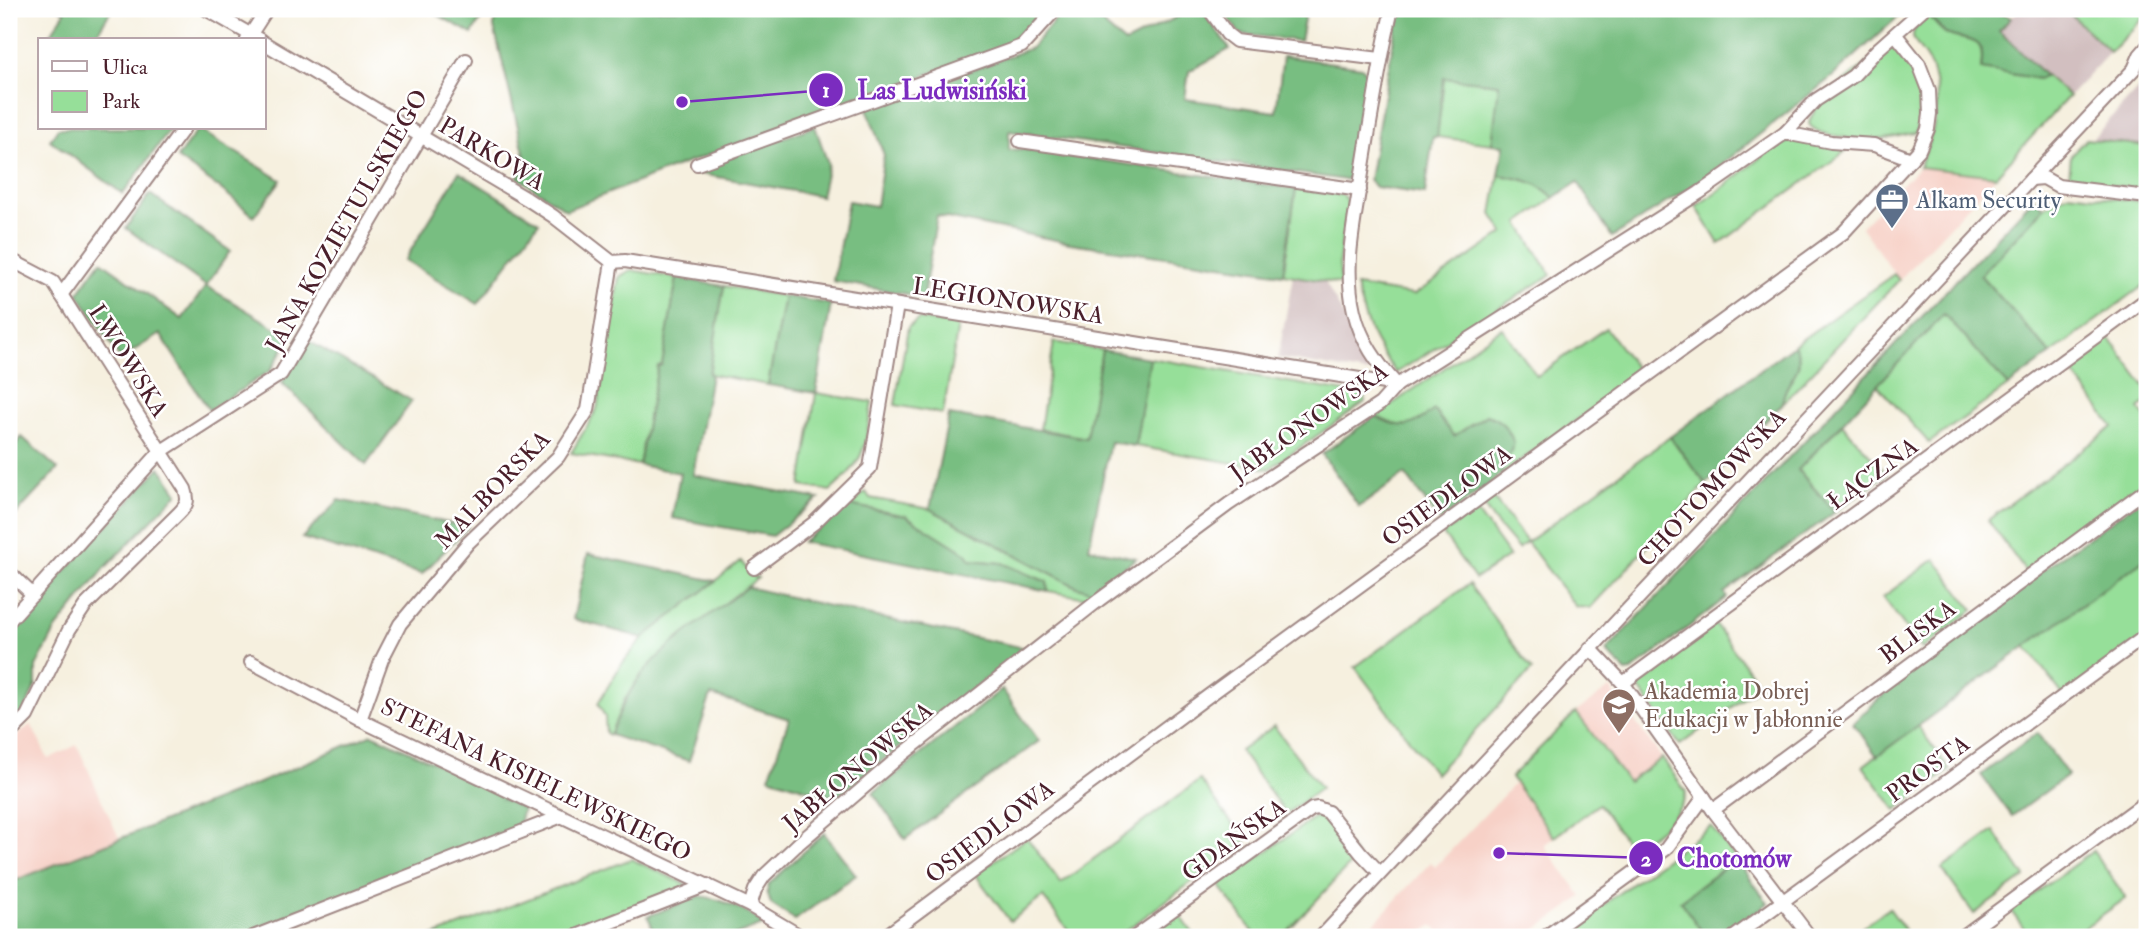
<svg xmlns="http://www.w3.org/2000/svg" width="2156" height="946" font-family="'IM FELL Double Pica',serif">
	<style>
		.built { fill: #f7d1c7 }
		.industrial { fill: #d2bfc0 }
		.green { fill: #96df99; stroke: #707f62; stroke-width: 2 }
		.forest { fill: #78be81; stroke: #616e56; stroke-width: 2 }
		.lines { fill: none; stroke-linecap: round; stroke-linejoin: round }
		.minor-casing { stroke: #a08885; stroke-width: 16 }
		.minor { stroke: #fff; stroke-width: 12 }
		.labels { text-anchor: middle; dominant-baseline: central; stroke-width: 5; stroke-linejoin: round; paint-order: stroke }
		.street-label { font-size: 24px; fill: #4a1f2b; stroke: #fff }
		.service-label { font-size: 24px; fill: #4e5e75; stroke: #fff; text-anchor: start }
		.education-label { font-size: 24px; fill: #785e54; stroke: #fff; text-anchor: start }
		.leader { fill: none; stroke: #7b2cbf; stroke-width: 2.5 }
		.callout-dot { fill: #7b2cbf; stroke: #fff; stroke-width: 2.5 }
		.mark-label { font-size: 21px; text-anchor: middle; font-weight: bold; fill: #fff }
		.callout-label { font-size: 26px; text-anchor: middle; font-weight: bold; fill: #7b2cbf; stroke: #fff; stroke-width: 5; stroke-linejoin: round; paint-order: stroke }
	</style>
	<rect width="100%" height="100%" fill="#fff"/>
	<filter id="ink" filterUnits="userSpaceOnUse"><feTurbulence type="fractalNoise" baseFrequency=".0143" numOctaves="2"/><feDisplacementMap in="SourceGraphic" scale="14" xChannelSelector="R" yChannelSelector="G"/><feConvolveMatrix kernelMatrix="1 2 1 2 8 2 1 2 1" color-interpolation-filters="sRGB"/></filter>
	<filter id="wash" filterUnits="userSpaceOnUse"><feTurbulence type="fractalNoise" baseFrequency=".00686" numOctaves="4" result="noise"/><feDisplacementMap in="SourceGraphic" scale="28" xChannelSelector="R" yChannelSelector="G"/><feGaussianBlur stdDeviation="1.57" result="paint"/><feColorMatrix in="noise" values="0 0 0 0 0 0 0 0 0 0 0 0 0 0 0 0 0 1.4 0 .05"/><feComposite in="paint" operator="in"/></filter>
	<g filter="url(#wash)">
		<rect width="100%" height="100%" fill="#f6f0df"/>
		<g class="built">
			<path d="M1919 167 1996 176 1899 280 1861 227Z"/>
			<path d="M1610 688 1662 758 1628 783 1576 712Z"/>
			<path d="M31 724 48 759 77 745 119 838 9 883V742Z"/>
			<path d="M1515 783 1554 837 1544 845 1582 897 1526 937H1443L1433 925 1417 937H1361L1431 862 1435 867Z"/>
		</g>
		<g class="industrial">
			<path d="M2020 9H2065L2110 52 2069 96 1999 31Z"/>
			<path d="M2147 79V146L2092 139Z"/>
			<path d="M1293 276 1325 282 1372 366 1367 373 1278 358Z"/>
		</g>
		<g class="green">
			<path d="M2065 9H2145L2146 15 2110 52Z"/>
			<path d="M1928 15C1934 21 1941 32 1949 35 1970 43 1986 34 1981 69L2038 79 2045 75 2069 96 1996 176 1919 167C1934 133 1946 97 1928 61 1924 53 1915 45 1913 37 1912 28 1922 21 1928 15Z"/>
			<path d="M1894 47 1902 49C1921 80 1926 97 1916 133 1905 134 1894 138 1883 139 1866 141 1818 138 1809 124 1812 101 1866 65 1884 50Z"/>
			<path d="M1444 78 1500 84 1492 144 1437 137Z"/>
			<path d="M2086 139 2147 146V190L2069 179 2071 155Z"/>
			<path d="M1800 141 1841 147 1846 151 1719 244 1696 206 1717 192 1779 143Z"/>
			<path d="M1499 175C1522 179 1538 181 1554 198L1519 223 1551 275 1396 373C1372 341 1365 323 1356 286L1414 295 1504 233 1492 214Z"/>
			<path d="M1296 189 1343 195 1348 203 1339 261 1341 284 1283 274Z"/>
			<path d="M2069 193 2147 202V283L2051 354 1980 275 2044 207Z"/>
			<path d="M631 270 677 278 662 366H658L639 465 571 453 597 409 619 277Z"/>
			<path d="M1894 274 1899 280 1782 404C1784 378 1809 371 1794 345Z"/>
			<path d="M724 286 784 296 768 385 709 374Z"/>
			<path d="M1944 313 2008 386 1929 443 1877 385Z"/>
			<path d="M919 319 958 326 943 414 895 405 908 327Z"/>
			<path d="M1502 328 1537 376 1606 328 1640 374 1501 475 1502 461 1510 453 1486 415 1454 436 1416 424 1396 426 1375 416Z"/>
			<path d="M2108 336 2147 389V402L2139 409 2147 420V481L2026 572 1988 520 2113 427 2067 365Z"/>
			<path d="M1054 342 1102 350 1087 438 1040 429Z"/>
			<path d="M1150 358 1364 395 1365 402 1269 469 1135 446Z"/>
			<path d="M816 393 872 402C865 447 867 460 830 491L801 486Z"/>
			<path d="M1842 424 1887 474 1835 512 1798 470Z"/>
			<path d="M1670 437 1706 484 1590 608 1576 607 1527 542 1518 549 1494 521 1482 503 1492 496 1527 542Z"/>
			<path d="M866 492 870 498 930 509 1075 586 1093 592 1086 598 1048 591 1047 582 1002 563 971 560 906 516 849 505Z"/>
			<path d="M1475 509 1509 556 1475 579 1443 534Z"/>
			<path d="M2147 557V639L2066 699 2026 646Z"/>
			<path d="M1935 559 1973 610 1922 649 1883 597Z"/>
			<path d="M741 561 750 574 758 578 671 645 625 699 610 735 606 733 605 717 598 703 621 665 643 638Z"/>
			<path d="M1469 584 1532 670 1435 774 1355 667Z"/>
			<path d="M1715 624 1760 686 1680 745 1638 687 1639 680Z"/>
			<path d="M1576 712 1628 782 1662 758 1686 792C1682 817 1651 836 1632 850L1599 804 1554 837 1511 777Z"/>
			<path d="M1917 725 1950 770 1896 810 1863 766Z"/>
			<path d="M1274 726 1321 788 1286 814 1240 751Z"/>
			<path d="M1200 780 1246 842 1117 937H1073L1043 897 1010 921 975 874 1027 838 1061 883Z"/>
			<path d="M1321 816 1325 817 1357 857 1282 937H1257L1219 885 1315 817Z"/>
			<path d="M1711 826 1736 859 1680 901 1706 937H1559Z"/>
			<path d="M1994 831 2025 877 1974 914 1942 869Z"/>
			<path d="M2093 851 2126 898 2071 937H2030L2011 911Z"/>
			<path d="M631 859 686 884V890L561 937H431Z"/>
			<path d="M1889 908 1910 937H1848Z"/>
			<path d="M1179 914 1196 937H1147Z"/>
		</g>
		<g class="forest">
			<path d="M60 9H112L93 40H47L65 12Z"/>
			<path d="M427 9H487L472 34Z"/>
			<path d="M495 9H1048L1024 39 670 169 566 210 517 177 527 165 494 27Z"/>
			<path d="M1064 9H1085L1125 43 1193 9H1201L1230 49 1189 71 1185 99 1276 112 1283 56 1362 67 1369 76 1352 174 1345 180 1009 131V150L1023 149 1296 189 1283 274 1070 243 937 216 923 297 833 281 848 201 876 206 884 155 867 108 1031 48Z"/>
			<path d="M1222 9H1306L1300 41 1240 34Z"/>
			<path d="M1399 9H1888L1890 12 1901 14 1833 76 1705 178 1612 237 1578 182 1554 198C1538 181 1522 179 1499 175L1504 145 1492 144 1499 84 1444 78 1437 137H1433L1425 194 1375 187 1369 180Z"/>
			<path d="M1934 9C1960 9 1988 4 2011 18L1999 31 2045 75 2039 79 1981 69C1987 34 1969 43 1949 35 1941 32 1934 21 1928 15Z"/>
			<path d="M815 126 828 164 821 196 690 172Z"/>
			<path d="M58 128H171L123 194 50 140Z"/>
			<path d="M198 129 281 180 254 216 222 190 177 158Z"/>
			<path d="M459 172 539 222 478 304 405 260Z"/>
			<path d="M150 194 230 251 206 286 291 337 270 371 209 410 160 334 120 359 78 293 101 261 182 319 206 286 126 228Z"/>
			<path d="M2034 198 2044 207 1980 275 2051 354 2008 386 1944 314 1798 470 1835 512 1724 593 1727 597 1632 671 1626 672 1606 651Z"/>
			<path d="M677 278 724 286 709 374 711 375 693 475 819 499 772 536 672 518 680 473 639 465 658 366 662 365Z"/>
			<path d="M784 296 831 304 816 393 768 385Z"/>
			<path d="M307 340 412 401 366 465 282 383Z"/>
			<path d="M1794 345C1809 371 1784 378 1782 404L1706 484 1670 437Z"/>
			<path d="M1102 350 1150 358 1135 446 1110 442 1089 548 1136 558 1093 592 1075 586 930 509 949 415 1086 438Z"/>
			<path d="M1434 410 1454 436 1487 415C1502 420 1508 428 1514 443L1510 453 1502 461 1501 475 1440 521 1405 474 1359 507 1322 454 1375 416C1404 430 1409 429 1434 410Z"/>
			<path d="M22 437 58 469 9 522V452Z"/>
			<path d="M160 467 178 493 105 568 56 629 36 667V685L22 716 9 726V632Z"/>
			<path d="M2147 495V557L1877 756 1853 723C1942 637 2048 568 2147 495Z"/>
			<path d="M339 500 468 527 422 574 302 538Z"/>
			<path d="M849 505 906 516 967 554 971 560 1002 563 1047 582 1048 591 802 542Z"/>
			<path d="M588 554 716 581 643 638 573 619Z"/>
			<path d="M747 587 867 615 1025 648 840 794 829 796 769 777 789 719 711 695 689 761 610 735C619 713 628 691 643 673 672 639 712 614 747 587Z"/>
			<path d="M1002 689 1039 741 905 839 873 793Z"/>
			<path d="M2037 733 2068 775 2012 816 1981 775Z"/>
			<path d="M372 734 507 796 502 799 523 808 518 828 239 937H9V883L259 783Z"/>
			<path d="M824 833 856 875 795 920 771 904 767 892 769 884Z"/>
			<path d="M1736 859 1768 903 1722 937H1706L1680 901Z"/>
			<path d="M699 896C725 899 743 910 765 924L731 937H656L648 916Z"/>
		</g>
	</g>
	<g filter="url(#ink)">
		<g class="lines">
			<g class="minor-casing">
				<g id="minor">
					<path d="M206 9 260 40"/>
					<path d="M1209 9 1227 34 1236 41 1380 59"/>
					<path d="M1392 9C1379 63 1371 118 1362 173 1355 219 1343 265 1354 311 1361 341 1377 363 1397 385"/>
					<path d="M9 13 11 9"/>
					<path d="M247 40 267 9"/>
					<path d="M264 43 527 199 553 216 612 262"/>
					<path d="M1785 133 1831 142 1874 145 1911 159"/>
					<path d="M1020 141 1360 190"/>
					<path d="M697 164 1022 46 1056 9"/>
					<path d="M2031 179 2044 178 2058 186 2147 197"/>
					<path d="M9 259 53 282 185 489C189 501 187 505 179 513L85 606 69 630 27 716 9 734"/>
					<path d="M612 262 625 261 1397 385"/>
					<path d="M61 295 184 128"/>
					<path d="M754 568 814 523 870 468 897 305"/>
					<path d="M9 572 33 595"/>
					<path d="M9 621 160 452 281 374 466 60"/>
					<path d="M1590 648 1623 683 1713 810 1810 937"/>
					<path d="M251 662 360 720 750 906 802 937"/>
					<path d="M1623 683 2147 299"/>
					<path d="M360 720 382 659 400 624 468 543 558 457 588 410 612 262"/>
					<path d="M1713 810 2147 489"/>
					<path d="M750 906 755 890 764 876 799 843 898 758 1099 600 1167 550 1229 504 1380 404 1397 385 1699 193 1785 133 1816 100 1853 76 1877 50 1923 9"/>
					<path d="M253 937 562 816"/>
					<path d="M574 937 707 885"/>
					<path d="M884 937 1207 697 1843 233 1919 150 1928 129 1930 114 1929 90 1919 64 1896 35"/>
					<path d="M1135 937 1312 809 1318 808 1328 812 1361 853 1380 873"/>
					<path d="M1321 937 2134 69 2140 55 2147 47"/>
					<path d="M1545 937 1666 849 1704 797"/>
					<path d="M1734 937 2147 635"/>
					<path d="M1962 937 2147 801"/>
				</g>
			</g>
			<use href="#minor" class="minor"/>
		</g>
	</g>
	<defs>
		<g id="office-pin" transform="scale(1.75)"><path d="M0 17L-7.5 6A9.5 9.5 0 1 1 7.5 6Z" fill="#5c6f8a" stroke="#fff"/><path d="M-6-3h4V-5.5h4V-3h4V5H-6ZM-1-4.5V-3h2v-1.5ZM-6 0V1H6V0Z" fill="#fff"/></g>
		<g id="school-pin" transform="scale(1.75)"><path d="M0 17L-7.5 6A9.5 9.5 0 1 1 7.5 6Z" fill="#8d6e63" stroke="#fff"/><path d="M0-5L7-2L0 1L-7-2ZM-4 1L0 2.5L4 1V4Q0 6-4 4Z" fill="#fff"/></g>
	</defs>
	<g fill-rule="evenodd">
		<use href="#office-pin" x="1892" y="200"/>
		<use href="#school-pin" x="1619" y="705"/>
	</g>
	<g class="labels">
		<g class="street-label">
			<text transform="translate(492 154) rotate(31)">PARKOWA</text>
			<text transform="translate(347 221) rotate(-60)">JANA KOZIETULSKIEGO</text>
			<text transform="translate(1008 301) rotate(9)">LEGIONOWSKA</text>
			<text transform="translate(128 361) rotate(58)">LWOWSKA</text>
			<text transform="translate(1309 422) rotate(-35)">JABŁONOWSKA</text>
			<text transform="translate(1873 474) rotate(-36)">ŁĄCZNA</text>
			<text transform="translate(1712 488) rotate(-47)">CHOTOMOWSKA</text>
			<text transform="translate(493 490) rotate(-46)">MALBORSKA</text>
			<text transform="translate(1447 496) rotate(-36)">OSIEDLOWA</text>
			<text transform="translate(1918 632) rotate(-37)">BLISKA</text>
			<text transform="translate(858 767) rotate(-40)">JABŁONOWSKA</text>
			<text transform="translate(1928 769) rotate(-36)">PROSTA</text>
			<text transform="translate(536 780) rotate(26)">STEFANA KISIELEWSKIEGO</text>
			<text transform="translate(990 832) rotate(-37)">OSIEDLOWA</text>
			<text transform="translate(1234 840) rotate(-36)">GDAŃSKA</text>
		</g>
		<g class="service-label">
			<text x="1916" y="200">Alkam Security</text>
		</g>
		<g class="education-label">
			<text x="1644" y="691">Akademia Dobrej<tspan x="1644" dy="28">Edukacji w Jabłonnie</tspan></text>
		</g>
	</g>
	<path class="leader" d="M682 102L826 90M1499 853L1646 858"/>
	<g class="callout-dot">
		<circle cx="682" cy="102" r="7"/>
		<circle cx="1499" cy="853" r="7"/>
		<circle cx="826" cy="90" r="18"/>
		<circle cx="1646" cy="858" r="18"/>
	</g>
	<g class="mark-label">
		<text x="826" y="97">1</text>
		<text x="1646" y="866">2</text>
	</g>
	<g class="callout-label">
		<text x="942" y="99">Las Ludwisiński</text>
		<text x="1734" y="867">Chotomów</text>
	</g>
	<rect width="2156" height="946" fill="none" stroke="#fff" stroke-width="35"/>
	<rect x="38" y="38" width="228" height="91" fill="#ffffff" stroke="#b7a5aa" stroke-width="2"/>
	<rect x="52" y="61" width="35" height="10" fill="#ffffff" stroke="#b7a5aa" stroke-width="2"/>
	<text x="102" y="74" font-size="21" fill="#4a1f2b">Ulica</text>
	<rect x="52" y="91" width="35" height="21" fill="#96df99" stroke="#b7a5aa" stroke-width="2"/>
	<text x="102" y="108" font-size="21" fill="#4a1f2b">Park</text>
</svg>
